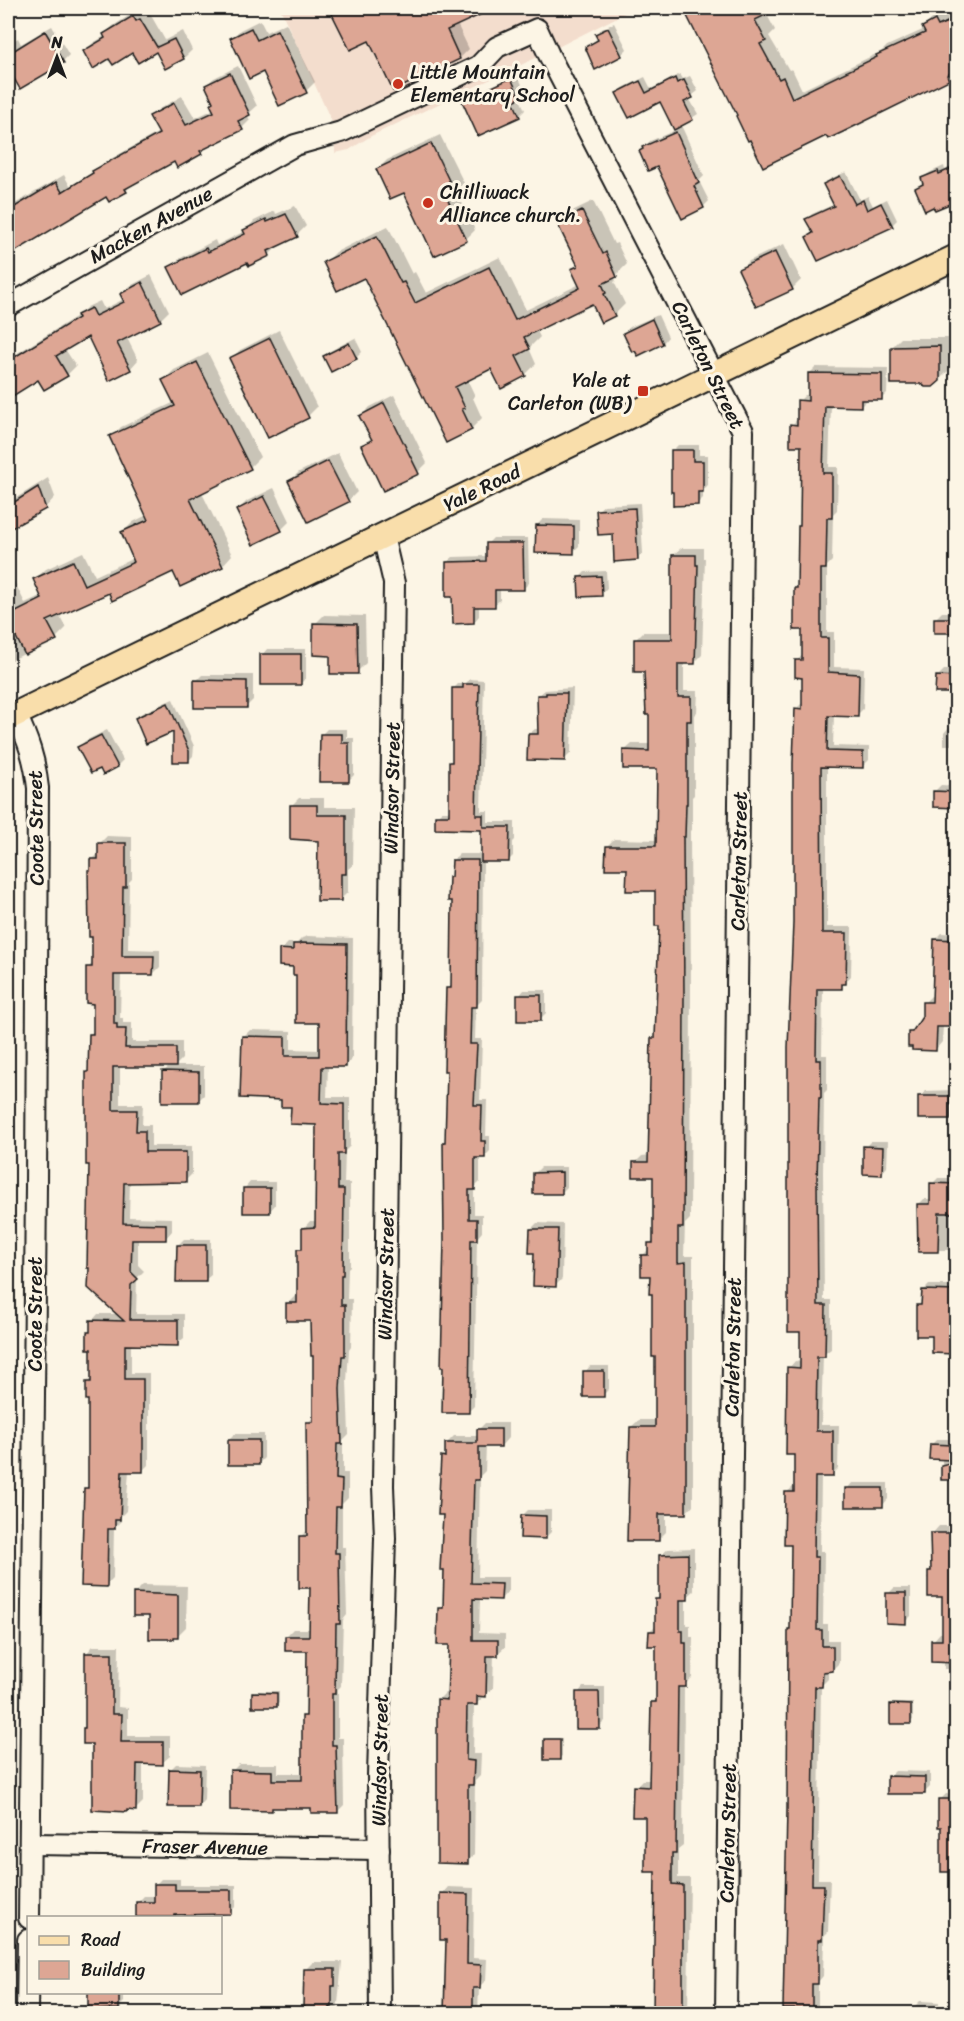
<svg xmlns="http://www.w3.org/2000/svg" width="964" height="2021" font-family="Sriracha,sans-serif">
	<style>
		.built { fill: #f3ddcd }
		.shadow { fill: #0003 }
		.building { fill: #dda694; stroke: #1c1c1c; stroke-width: 1.5 }
		.lines { fill: none; stroke-linecap: round; stroke-linejoin: round }
		.minor-casing { stroke: #1c1c1c; stroke-width: 24 }
		.major-casing { stroke: #1c1c1c; stroke-width: 28 }
		.minor { stroke: #fcf5e5; stroke-width: 20 }
		.major { stroke: #f9deab; stroke-width: 24 }
		.poi-dot { fill: #c8321e; stroke: #fcf5e5; stroke-width: 2 }
		.labels { text-anchor: middle; dominant-baseline: central; stroke-width: 6; stroke-linejoin: round; paint-order: stroke }
		.poi-label { font-size: 20px; fill: #1c1c1c; stroke: #fcf5e5; text-anchor: start }
		.street-label { font-size: 20px; fill: #1c1c1c; stroke: #fcf5e5 }
	</style>
	<rect width="100%" height="100%" fill="#fcf5e5"/>
	<filter id="ink" filterUnits="userSpaceOnUse"><feTurbulence type="fractalNoise" baseFrequency=".0167" numOctaves="2"/><feDisplacementMap in="SourceGraphic" scale="12" xChannelSelector="R" yChannelSelector="G"/><feConvolveMatrix kernelMatrix="1 2 1 2 8 2 1 2 1" color-interpolation-filters="sRGB"/></filter>
	<g filter="url(#ink)">
		<path class="built" d="M280 8H635L544 54 371 136 349 150 335 153 334 127Z"/>
		<g class="shadow">
			<path d="M141 8 145 14 149 12 165 40 183 31 192 50 184 58 157 50 132 51 110 57 85 52 93 43 105 36 104 34 113 26Z"/>
			<path d="M331 8H492L457 24 469 49 460 58 370 39 350 48Z"/>
			<path d="M685 8H776L766 13 775 30 769 36 789 70 792 69 802 90 882 51 887 46 925 29 924 27 933 18 945 12 948 18 956 14V75L827 134 739 115Z"/>
			<path d="M260 20 266 32 286 23 315 82 306 91 264 70 231 39 240 30Z"/>
			<path d="M614 23 627 49 622 54 595 68 587 47 598 38 597 35 602 29Z"/>
			<path d="M52 26 69 55 63 61 20 87 8 65V44L18 38 21 44Z"/>
			<path d="M238 66 257 106 247 115 250 120 242 128 209 145 201 153 175 160 133 183 126 191 107 195 8 254V208L64 175 70 186 95 171 102 164 159 132 151 117 159 109 182 96 195 118 214 109 215 102 206 85 214 78Z"/>
			<path d="M680 74 683 79 690 76 698 91 689 98 698 114 681 125 704 176 699 181 709 201 703 207 641 151 650 141 676 130 661 100 618 93 623 88 645 77 651 89Z"/>
			<path d="M518 76 525 91 519 97 525 110 520 115 479 134 463 101 468 96V99Z"/>
			<path d="M440 135 464 183 456 190 475 230 466 239 378 169 387 160Z"/>
			<path d="M956 164V194L917 188 924 182 923 179 929 173 944 166 945 170Z"/>
			<path d="M846 172 860 200 868 196 873 206 887 199 897 220 892 225 808 237 814 231 807 219 812 214 835 204 825 185 830 179Z"/>
			<path d="M593 201 614 244 617 243 627 264 614 277 616 281 614 282 625 304 614 315 593 302 536 329 540 337 529 348 536 364 525 375 501 387 492 367 467 379 475 396 473 398 482 418 471 429 446 441 365 276 325 263 336 252 388 226 412 274 415 272 426 293 500 257 526 310 580 284 573 269 579 264 559 223 570 212Z"/>
			<path d="M295 206 306 226 297 235 278 246 269 255 248 260 170 268 179 259 215 240 217 245 245 231 254 221 275 211 276 214Z"/>
			<path d="M784 244 801 280 792 289 757 305 740 270 749 261Z"/>
			<path d="M151 275 169 311 161 319 126 336 138 360 130 369 88 335 65 349 76 366 67 375 39 378 8 397V359L79 315 87 307 100 301 104 309 124 299 122 294 130 286Z"/>
			<path d="M658 315 668 337 663 343 638 354 624 333 630 327Z"/>
			<path d="M279 330 317 407 308 416 231 359 240 350Z"/>
			<path d="M355 338 362 352 356 358 324 356 330 351Z"/>
			<path d="M901 338H948V371L939 380 892 347Z"/>
			<path d="M208 353 260 457 250 467 202 493 232 555 222 566 173 570 109 591 59 614 66 628 56 638 8 662V569L25 603 42 595 35 579 46 569 83 552 95 576 134 558 123 532 133 522 147 515 111 437 121 427 175 402 164 380 174 370Z"/>
			<path d="M816 367 888 368 887 393 881 399H868L861 406 831 405 829 467H838L837 510 833 514 832 561 827 566V632H834V667L864 668 863 709 857 715H834L833 746 869 747V760L863 766H827V927H852L851 976 841 987 823 988 822 1055H827V1090L824 1093 823 1173 824 1300H831V1349L823 1355 821 1425H839L838 1469 832 1475H821L820 1551H824L823 1624H828V1640H839V1663L832 1670H828V1679L821 1686 818 1879H830L828 1932 824 1936 823 1976 818 1982V2014H785L789 1629 791 1627 793 1543 786 1493 793 1487H795L796 1454 789 1368 795 1361 801 1362 794 923 796 709 803 702V676L797 661 803 654V628L795 589 799 586 802 444 792 425 798 418 799 401 805 395H809V374Z"/>
			<path d="M394 395 427 463 418 472 363 445 372 437 361 416 370 407Z"/>
			<path d="M678 445H699V455H708V485L703 490V498L697 504 672 451Z"/>
			<path d="M338 453 357 492 348 501 290 481 299 472Z"/>
			<path d="M48 478 55 497 45 508 11 526 8 537 13 547 8 553V503Z"/>
			<path d="M274 488 290 521 281 530 238 510 247 501Z"/>
			<path d="M640 503 643 553 637 559 598 510 604 505Z"/>
			<path d="M543 519 579 520V546L573 552 537 525Z"/>
			<path d="M493 538H528L529 583 524 588H500V600L494 605H479V616L474 622 454 595 447 562 453 557 487 556V544Z"/>
			<path d="M681 548H703V558H705L702 655 695 662H684V691H698L697 712 694 715V795L692 797V829L690 831 691 989 690 1219 685 1224 684 1256H693V1505L686 1513H666V1532L658 1540 631 1427 639 1420H657L654 1293 651 1275 643 1255 650 1248V1243L654 1239 655 1175 635 1163 642 1156 650 1155 652 1039 657 1034 660 924 656 890 628 868 607 846 614 839 658 840 659 767 624 751 632 744H651V714L645 670 636 639 643 632H673V555Z"/>
			<path d="M606 571 607 588 601 594 579 578 585 572Z"/>
			<path d="M942 612H956V631L936 618Z"/>
			<path d="M324 615 365 616 366 663 357 672 315 624Z"/>
			<path d="M267 649H306V678L300 684 262 655Z"/>
			<path d="M944 670H956V691L937 677Z"/>
			<path d="M202 675H253V700L247 706 196 681Z"/>
			<path d="M470 679 484 680 481 811H488V822H515V840L513 842V856L508 861H483L482 1000 476 1006 475 1039H482L480 1100H487L486 1136H490V1151L484 1157H480V1182L474 1188V1214H482V1232L477 1238 474 1406 468 1412 446 1240 444 1143 447 1140 449 1070 448 989 453 983V860L459 854H483V828L437 816 442 811H450L451 763 454 760 453 689 458 684H465Z"/>
			<path d="M573 688 571 753 565 759 529 734 535 729H539V695L545 690Z"/>
			<path d="M173 699 194 746 193 756 188 761 175 730 137 718 142 713Z"/>
			<path d="M950 726H956V745H944V733Z"/>
			<path d="M327 729H347V738H354V775L348 781 321 735Z"/>
			<path d="M107 730 123 760 117 766 79 747 85 741Z"/>
			<path d="M941 785 956 786V806L934 792Z"/>
			<path d="M299 798H324V807H354L353 865 348 869V892L340 900 319 839 291 806Z"/>
			<path d="M107 836 132 837V879L129 882 128 949 160 950V967L153 974H121L120 1018H123V1023H132V1042H182V1059L175 1066H204V1095L198 1101 163 1072 170 1066H120V1104H143L142 1125H151V1146H192V1174L185 1181H130L129 1217 172 1218V1231L166 1238 138 1239V1265L144 1271 137 1278 136 1314H184V1338L177 1344H131V1373H149V1464L142 1471H129L126 1511 121 1516V1521L114 1528 113 1578 106 1585 86 1489 89 1485V1398L87 1382 93 1377V1348L89 1333 91 1331 92 1321 98 1314H119L91 1267 90 1034 95 1030V1002L88 968 93 962 92 860 99 853 100 843Z"/>
			<path d="M942 933 956 934V1026H943L942 1042 936 1049 910 1032 924 1018V1003L931 996H934L935 940Z"/>
			<path d="M308 936 353 938 352 1059 345 1066H328L327 1097H350V1146L345 1151 344 1183H350V1266L348 1268 347 1299H352L351 1347 349 1350 347 1381 349 1435 343 1441V1473H348V1498L342 1504V1547H345L347 1615 343 1620 341 1686 338 1689V1738H343L344 1805 337 1812 313 1806 232 1771 239 1764H278V1773H303L304 1717 308 1713V1650L286 1636 293 1629H311V1587L301 1536 309 1529 308 1423 314 1416 315 1354 311 1319 288 1303 295 1296H299V1250L303 1246V1229L310 1221H317V1124L283 1098 243 1037 250 1030 291 1031V1049L320 1050 321 1022 295 965 281 950 288 943H297L302 938Z"/>
			<path d="M524 990H546V1013L540 1019 519 996Z"/>
			<path d="M956 1059V1118H920L919 1097 926 1091 953 1090 952 1063Z"/>
			<path d="M871 1141H888L887 1167 882 1173 865 1147Z"/>
			<path d="M541 1167H567V1187L561 1193 535 1173Z"/>
			<path d="M938 1178H956V1250H919L918 1205 924 1199H932V1184Z"/>
			<path d="M250 1182H275V1205L270 1211 245 1188Z"/>
			<path d="M537 1223 563 1224 562 1279 556 1285 535 1251 531 1229Z"/>
			<path d="M184 1239H211V1275L205 1280 178 1245Z"/>
			<path d="M929 1285H956V1353L933 1352 934 1335 918 1306 923 1301V1291Z"/>
			<path d="M590 1366H609V1389L603 1395 585 1372Z"/>
			<path d="M485 1423H508V1438L501 1446H486L485 1471 480 1476 478 1577H508V1591L501 1599 480 1598 479 1633 505 1634V1647L497 1654H494L493 1688 476 1704H474L473 1754H481L480 1776 475 1781 474 1855 467 1862 438 1700 445 1693H449L451 1643 439 1609 444 1604 442 1457 446 1453 447 1443 454 1436H478V1430Z"/>
			<path d="M235 1434H264V1458L258 1464 229 1440Z"/>
			<path d="M937 1439H956V1492H952V1479H942V1458L931 1445Z"/>
			<path d="M852 1483H888V1499L883 1505 847 1489Z"/>
			<path d="M528 1510H551V1532L545 1538 522 1516Z"/>
			<path d="M939 1526H956V1669H944V1661L933 1641 940 1633H943V1596L929 1571 932 1569V1534Z"/>
			<path d="M694 1548V1591L686 1598V1625H690V1637H693L692 1678 684 1685 683 1845 678 1849V1878H690L688 2014H655L657 1870 647 1815 635 1787 642 1780H651L652 1703 657 1698 658 1644 650 1631 656 1625V1600L661 1595V1555L668 1549Z"/>
			<path d="M143 1585 187 1586 186 1627 177 1636 173 1638 150 1615 134 1594Z"/>
			<path d="M894 1588H911V1616L905 1622 888 1594Z"/>
			<path d="M93 1646H119L118 1707 128 1708V1736H170V1756L162 1763H143V1802L136 1809H128L126 1811 94 1742 84 1728 87 1726 86 1654Z"/>
			<path d="M583 1687H605V1721L599 1727 578 1693Z"/>
			<path d="M256 1691H279V1703L276 1706 253 1693Z"/>
			<path d="M894 1703H913V1720L910 1722 892 1705Z"/>
			<path d="M956 1703V1734H949L950 1709Z"/>
			<path d="M548 1738H562V1756L559 1758 546 1740Z"/>
			<path d="M176 1764 205 1765 204 1800 199 1806 170 1770Z"/>
			<path d="M895 1771 930 1772V1787L924 1793 889 1777Z"/>
			<path d="M946 1794H956V1933H951L952 1870 940 1800Z"/>
			<path d="M161 1879H180V1885H236V1906L230 1912 180 1913V1918H137L138 1902 144 1896H155V1885Z"/>
			<path d="M448 1887 474 1888 473 1958 487 1959 486 1980 479 1987 478 2014H447L448 1938 442 1894Z"/>
			<path d="M313 1962H342L337 2014H305V1970Z"/>
			<path d="M88 1992H127L124 1996V2002L121 2005V2014H88Z"/>
			<path d="M920 2001 939 2002 938 2014H914V2007Z"/>
		</g>
		<g class="building">
			<path d="M329 8H495L447 30 460 59 393 91 369 41 350 50Z"/>
			<path d="M683 8H780L755 20 766 41 760 44 779 79 783 77 792 98 877 57 876 55 925 33 922 27 935 20 938 26 957 18V70L947 75 949 80 843 132 828 139 826 136 763 167 750 140 748 141 736 116 737 115Z"/>
			<path d="M133 16 136 21 140 19 157 47 174 39 184 59 165 69 156 52 138 63 132 53 113 65 109 59 93 69 83 51 105 38 103 34Z"/>
			<path d="M251 28 257 40 277 30 307 93 279 106 263 72 249 79 230 38Z"/>
			<path d="M608 28 622 56 595 70 585 47 598 40 595 34Z"/>
			<path d="M45 31 64 63 20 89 8 68V54Z"/>
			<path d="M230 73 250 115 238 121 243 130 200 151 202 154 177 168 174 162 125 189 127 192 109 202 106 197 8 256V211L56 182 62 192 93 173 92 171 159 134 149 116 174 103 186 125 214 112 210 104 213 102 205 85Z"/>
			<path d="M511 78 520 98 513 101 520 117 478 136 462 101Z"/>
			<path d="M675 78 677 83 684 80 693 98 684 102 693 120 674 130 660 102 629 118 616 93 640 81 646 93Z"/>
			<path d="M676 132 699 183 694 186 704 208 682 219 657 167 648 171 639 151 643 149 642 147Z"/>
			<path d="M431 143 455 193 447 198 467 241 434 256 404 193 390 199 376 169Z"/>
			<path d="M957 166V201L935 210 933 207 925 211 915 188 923 184 921 178 938 171 939 174Z"/>
			<path d="M840 176 855 204 863 200 867 210 881 203 893 227 818 261 806 237 813 233 805 219 834 206 823 184Z"/>
			<path d="M582 211 603 254 606 252 617 277 602 284 606 293 604 294 615 316 601 323 592 304 524 337 530 349 516 356 526 376 501 389 491 369 455 387 465 408 462 409 472 430 446 443 364 278 337 291 323 262 377 236 401 283 404 282 415 303 489 267 515 320 580 288 571 269 578 266 557 223Z"/>
			<path d="M286 214 298 237 268 251 270 256 249 266 247 263 182 295 168 267 206 248 208 252 245 234 243 230 266 219 267 222Z"/>
			<path d="M775 252 793 290 756 307 738 269Z"/>
			<path d="M142 282 161 321 117 343 131 370 109 381 88 337 56 356 68 376 44 390 38 380 8 399V361L78 318 77 315 91 308 95 316 124 302 120 294Z"/>
			<path d="M652 319 663 344 638 356 635 351 632 352 623 333Z"/>
			<path d="M270 338 309 418 268 438 229 358Z"/>
			<path d="M349 343 357 359 331 372 323 356Z"/>
			<path d="M940 346V381L933 387H925L922 384H891V347Z"/>
			<path d="M197 362 251 469 190 499 223 567 180 587 173 572 112 601 109 593 47 621 57 640 25 655 13 631 8 634V616L42 599 33 579 73 561 84 585 134 562 121 532 148 520 109 436 175 406 162 380Z"/>
			<path d="M808 373 882 374V400H861V407L825 406 823 473H832V518H827L826 569H821V638H828V672L859 674 858 717 828 716 827 751 863 752V768L821 767 822 933H847L846 984H842V989H817L816 1060H821V1098H819L817 1180 818 1305H826L825 1357H817L816 1431H833V1477H815L814 1557H818L817 1630H822V1646H833V1671L823 1672 822 1687H815L812 1885H824L822 1940H818V1984H812V2009H783L787 1810 788 1629H790L791 1545H784L785 1492H794V1455H786L787 1367 800 1368V1332H788V1047L793 923V763L795 708 802 709V678L795 677V660H802V630H794V588H797L798 526H800L801 446H790V424L797 425V400L808 401Z"/>
			<path d="M384 403 419 474 383 491 361 445 372 440 359 416Z"/>
			<path d="M671 450H693V461H703V492H698V505L673 506V492H671Z"/>
			<path d="M328 461 349 502 308 522 288 481Z"/>
			<path d="M38 487 46 509 8 530V506Z"/>
			<path d="M264 496 282 531 253 545 236 510Z"/>
			<path d="M635 508 638 560 614 562 613 534 598 535 596 510Z"/>
			<path d="M536 525 574 526V554L535 553Z"/>
			<path d="M486 543H523L524 590H495V607H474V623L453 624 452 597H446V562L486 561Z"/>
			<path d="M672 555H696V565H698L695 664H678V697H691V721H687V804H686L685 837H683L684 998 683 1228H678V1263L686 1262V1514H659V1541H627L630 1427H655V1357H652V1294H649L650 1276H641V1255H648V1243H653V1177H633V1162H648L651 1038H655L659 926H655V891H626L627 869H605L606 846H656L657 769H623V750L649 751V715H646L644 672H634V639H672Z"/>
			<path d="M601 576 602 596 579 597 578 577Z"/>
			<rect x="934" y="618" width="23" height="15"/>
			<path d="M313 623 357 624 358 674H330V656L313 655Z"/>
			<rect x="260" y="654" width="41" height="31"/>
			<path d="M936 676 957 677V693H935Z"/>
			<path d="M194 680 247 681V708H194Z"/>
			<path d="M463 684H479L476 815H483V827H510L509 862H481V830L435 829V815H449V762H452V688H463Z"/>
			<path d="M546 693H567L565 761 527 760 528 734H538L537 695H546Z"/>
			<path d="M168 703 189 751V762H173V732L146 744 135 718Z"/>
			<path d="M320 734H342V743H349V782H319Z"/>
			<path d="M101 735 118 767 103 775 100 769 91 773 77 747Z"/>
			<path d="M933 791 957 792V808L933 807Z"/>
			<path d="M290 805H317V815H346V874H341V901H317L318 841 290 839Z"/>
			<path d="M98 843H126V887H123L122 956H154L153 975H114V1024H117V1029H126L125 1048H176V1067H113V1110H137L136 1131H145V1152H186V1182L124 1183 123 1223 166 1224V1240H132L131 1272 138 1279 131 1285 130 1320H178V1346L125 1345V1379H143V1472H122L120 1520H115V1529H108L107 1587 81 1586 84 1488H88V1400H86V1382H91V1349H87V1332H90V1320L124 1321 88 1288 89 1268H87L89 1165H86V1072H88L89 1034H93V1004L86 1003V967H92V937H89L88 870H90V859H98Z"/>
			<path d="M452 860H478L477 1007H471L470 1044H477L474 1105H482L481 1141H485V1158H475V1190H469V1219H477V1240H471L469 1413H442L443 1367H441L444 1240 443 1142H445L447 1071H444L445 1028 446 988H451L452 901H448L449 877H451Z"/>
			<path d="M934 939 957 940V1027H937L936 1051 912 1050V1047H908V1032H912L922 1017V1002H932Z"/>
			<path d="M300 943 347 944 346 1067H322L321 1103 344 1104V1154H338V1189H344L343 1275H341V1305H345V1356H342L340 1389 342 1444H337L336 1479 342 1480 341 1507H336L335 1553H339L340 1624H336L335 1694H332V1745H336L338 1813H311V1808H272V1811L230 1810V1770L272 1771V1780H302V1716H306L307 1651H285V1636H309L310 1588H299V1536H307L306 1422H313V1356H311L310 1321H286V1303H297V1249H302V1228L315 1227 316 1125 290 1124 291 1107H281V1100L240 1098 242 1036 285 1037V1056H319V1023H296V975H293V967L279 966V949L293 950V944H300Z"/>
			<rect x="517" y="995" width="24" height="26"/>
			<path d="M162 1071 199 1072V1102H162Z"/>
			<rect x="918" y="1096" width="32" height="23"/>
			<path d="M863 1146 883 1147 882 1175 863 1174Z"/>
			<path d="M562 1172V1194H533V1173Z"/>
			<path d="M930 1183 957 1184V1213H939L938 1252H918L917 1204H930Z"/>
			<rect x="243" y="1188" width="27" height="25"/>
			<path d="M530 1229H558L556 1287 533 1286 534 1253H529Z"/>
			<path d="M177 1245H206V1282H176Z"/>
			<path d="M922 1290 957 1291 954 1354 932 1353V1336H916V1305H921Z"/>
			<rect x="583" y="1371" width="21" height="26"/>
			<path d="M477 1429H501V1447H479V1480H474L471 1583 502 1584 501 1600 473 1599V1640H498V1656H487L486 1697 477 1696V1705H467L466 1760 474 1761 473 1785H468V1864L437 1863V1699L447 1700 449 1645H437L438 1608H443L444 1570H440L443 1515H438L441 1456 445 1457V1443H477Z"/>
			<rect x="228" y="1440" width="31" height="25"/>
			<path d="M930 1444 952 1445 951 1460 929 1459Z"/>
			<path d="M957 1461V1480H941V1465Z"/>
			<rect x="845" y="1488" width="38" height="19"/>
			<path d="M521 1515 546 1516V1539L520 1538Z"/>
			<path d="M930 1533H957V1663L931 1662V1640H942V1597H928V1571H931Z"/>
			<path d="M688 1554V1600H680V1631H683V1643H686V1687H678L676 1853H672V1884L683 1885V2012H653L655 1872H645V1817H632L633 1786 649 1787 651 1702H656V1646H648L649 1631H655V1599H659V1555Z"/>
			<path d="M133 1593 178 1595V1637H174V1639H149V1616H133Z"/>
			<path d="M886 1593H906V1624L886 1623Z"/>
			<path d="M85 1653H112V1714H122L121 1742H163V1765L137 1764 136 1811 127 1810V1812L92 1810V1744H83V1728H85Z"/>
			<path d="M252 1692 277 1693V1707H252Z"/>
			<path d="M576 1692H599L600 1729H576Z"/>
			<path d="M890 1704 911 1705V1724H890Z"/>
			<rect x="544" y="1739" width="16" height="21"/>
			<path d="M169 1769 200 1770 199 1807H168Z"/>
			<path d="M887 1776 925 1777V1794H887Z"/>
			<path d="M938 1799H957V1872H941V1827H938Z"/>
			<path d="M154 1884H175V1890H231V1914L175 1915V1917H136V1902H154Z"/>
			<path d="M440 1893 468 1894 467 1964 481 1965 480 1988H473V2013H444L446 1940H440Z"/>
			<path d="M304 1969H335V1986H332V2007H330V2013H305V2007H303Z"/>
			<path d="M88 1992H119V2009L88 2010Z"/>
		</g>
		<g class="lines">
			<g class="minor-casing">
				<g id="minor">
					<path d="M8 306 295 145 341 132 479 66 497 47 537 29 549 55 743 431 726 2014"/>
					<path d="M16 714C28 740 35 759 38 788L36 1186 29 1918"/>
					<path d="M31 1844 379 1849"/>
					<path d="M27 2014 28 1940"/>
					<path d="M380 2014 378 1775 385 1538 383 1486 394 583 383 536"/>
				</g>
			</g>
			<g class="major-casing">
				<path id="major" d="M8 718 956 257"/>
			</g>
			<use href="#minor" class="minor"/>
			<use href="#major" class="major"/>
		</g>
	</g>
	<g class="poi-dot">
		<circle cx="398" cy="84" r="6"/>
		<circle cx="428" cy="203" r="6"/>
		<rect x="637" y="385" width="12" height="12" rx="3"/>
	</g>
	<g class="labels">
		<g class="poi-label">
			<text x="410" y="72">Little Mountain<tspan x="410" dy="23">Elementary School</tspan></text>
			<text x="440" y="192">Chilliwack<tspan x="440" dy="23">Alliance church.</tspan></text>
			<text x="631" y="380" text-anchor="end">Yale at<tspan x="631" dy="23">Carleton (WB)</tspan></text>
		</g>
		<g class="street-label">
			<text transform="translate(151 225) rotate(-29)">Macken Avenue</text>
			<text transform="translate(708 365) rotate(64)">Carleton Street</text>
			<text transform="translate(482 488) rotate(-26)">Yale Road</text>
			<text transform="translate(392 788) rotate(-89)">Windsor Street</text>
			<text transform="translate(36 828) rotate(-91)">Coote Street</text>
			<text transform="translate(739 861) rotate(-89)">Carleton Street</text>
			<text transform="translate(386 1274) rotate(-89)">Windsor Street</text>
			<text transform="translate(35 1314) rotate(-90)">Coote Street</text>
			<text transform="translate(733 1347) rotate(-89)">Carleton Street</text>
			<text transform="translate(380 1760) rotate(-89)">Windsor Street</text>
			<text transform="translate(728 1833) rotate(-89)">Carleton Street</text>
			<text transform="translate(205 1847) rotate(1)">Fraser Avenue</text>
		</g>
	</g>
	<rect width="964" height="2021" fill="none" stroke="#fcf5e5" stroke-width="30"/>
	<rect x="15" y="15" width="934" height="1991" fill="none" stroke="#1c1c1c" stroke-width="2" filter="url(#ink)"/>
	<rect x="27" y="1916" width="195" height="78" fill="#fcf5e5" stroke="#a29e95" stroke-width="1.5"/>
	<rect x="39" y="1936" width="30" height="9" fill="#f9deab" stroke="#a29e95" stroke-width="1.5"/>
	<text x="81" y="1946" font-size="18" fill="#1c1c1c">Road</text>
	<rect x="39" y="1961" width="30" height="18" fill="#dda694" stroke="#a29e95" stroke-width="1.5"/>
	<text x="81" y="1976" font-size="18" fill="#1c1c1c">Building</text>
	<g transform="translate(57 57)" stroke="#fcf5e5" stroke-width="4.5" paint-order="stroke">
	<path d="M0-4.5L10 22L0 15L-10 22Z" fill="#1c1c1c"/>
	<text y="-9" font-size="16" font-weight="bold" text-anchor="middle" fill="#1c1c1c">N</text>
	</g>
</svg>
